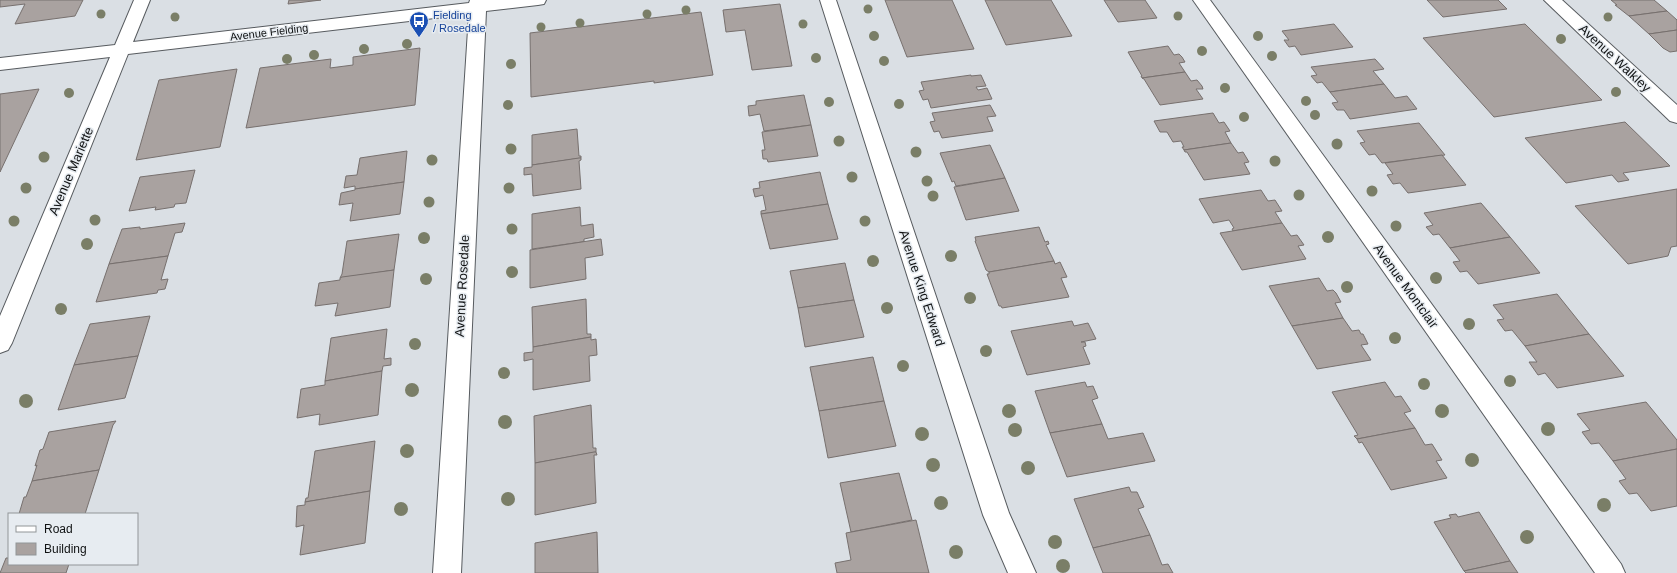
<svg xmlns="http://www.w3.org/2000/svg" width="1677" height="573" font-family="Helvetica,sans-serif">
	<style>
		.building { fill: #a9a2a0; stroke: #77706e }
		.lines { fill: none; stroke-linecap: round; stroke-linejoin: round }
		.street-casing { stroke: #575b5f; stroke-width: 2 }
		.street { fill: #fff; fill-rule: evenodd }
		.tree { fill: #7a7e67 }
		.labels { text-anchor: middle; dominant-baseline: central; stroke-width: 3; stroke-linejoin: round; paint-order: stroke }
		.far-transit-label { font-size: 11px; fill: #164399; stroke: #e7ecf1; text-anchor: start }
		.far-street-label { font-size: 11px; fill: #101213; stroke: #e7ecf1 }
		.street-label { font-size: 13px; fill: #101213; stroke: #e7ecf1 }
	</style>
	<rect width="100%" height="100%" fill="#dadfe4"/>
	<g class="building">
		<path d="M0 0H83L75 16 15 24 25 4 0 7Z"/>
		<path d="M289 0H321L288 4Z"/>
		<path d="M885 0H952L974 49 907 57Z"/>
		<path d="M985 0H1051L1072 36 1006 45Z"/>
		<path d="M1104 0H1145L1157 18 1118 22Z"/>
		<path d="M1427 0H1498L1507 9 1443 17Z"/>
		<path d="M1611 0H1654L1667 11 1629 16 1615 5H1617Z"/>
		<path d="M780 4 792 66 752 70 745 30 726 32 723 10Z"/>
		<path d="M1667 11 1677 20V30L1649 34 1629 16Z"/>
		<path d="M701 12 713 75 654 83V81L531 97 530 33Z"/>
		<path d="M1334 24 1353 47 1301 55 1295 46 1289 47 1284 40H1289L1282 31Z"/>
		<path d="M1525 24 1602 100 1494 117 1423 38Z"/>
		<path d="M1677 30V51L1670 52 1663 48 1649 34Z"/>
		<path d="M1168 46 1174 55 1179 54 1182 57 1185 62 1179 63 1185 72 1142 78 1141 76H1142L1128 52Z"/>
		<path d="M420 48 415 105 246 128 260 68 331 59 330 68 353 65V57Z"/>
		<path d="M1375 59 1384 69 1373 71 1384 84 1330 92 1322 82 1317 83 1311 76 1317 75 1311 67Z"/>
		<path d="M237 69 220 147 136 160 159 80Z"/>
		<path d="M1185 72 1191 81 1197 80 1202 86 1203 89H1196L1203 99 1160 105 1144 79 1142 78Z"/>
		<path d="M971 75V76L981 75 986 86 976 87 978 90 987 88 992 99 931 108 928 99 923 100 919 91 924 90 921 82Z"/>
		<path d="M1384 84 1395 98 1407 96 1417 109 1350 119 1344 110H1337L1332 103 1338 102 1330 92Z"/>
		<path d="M39 89 0 172V94Z"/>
		<path d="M804 95 811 125 764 131 760 114 749 116 748 106 756 105V101Z"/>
		<path d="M990 105 996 116 987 117 993 131 942 138 939 131 934 132 930 122 935 121 932 113Z"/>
		<path d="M1213 113 1219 123 1224 122 1230 131 1225 132 1231 143 1184 150 1182 147H1184L1181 141 1173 142 1167 132H1160L1154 121Z"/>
		<path d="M1625 122 1670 166 1623 173 1629 180 1618 182 1612 175 1566 183 1525 138Z"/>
		<path d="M1419 123 1445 155 1382 163 1375 154 1369 155 1360 143 1365 142 1357 131Z"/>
		<path d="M811 125 818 156 768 162 767 159H763L762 150H765L762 132Z"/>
		<path d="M577 129 579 156H581V158L532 165V135Z"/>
		<path d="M1231 143 1238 153 1243 152 1249 162 1244 163 1250 174 1204 180 1187 152H1185L1184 150Z"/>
		<path d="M990 145 1005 178 956 186 954 181 952 182 940 153Z"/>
		<path d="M407 151 404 182 355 189V186L344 188 346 176 357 175 360 158Z"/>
		<path d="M1442 155 1466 185 1408 193 1400 183 1393 184 1387 175 1393 174 1385 163Z"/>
		<path d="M579 158H581V160L579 161 581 189 533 196 532 174 524 175V168L532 167V165Z"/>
		<path d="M195 170 186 203 175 204 174 207 155 210 156 207 129 211 140 177Z"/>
		<path d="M820 172 828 204 761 214V211L766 210 763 195 755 197 753 189 760 188 759 182Z"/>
		<path d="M1005 178 1019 211 966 220 954 187Z"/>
		<path d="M404 182 400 214 350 221 353 203 339 205 341 193 355 190V189Z"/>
		<path d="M1677 189V246L1671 247 1668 256 1628 264 1575 206Z"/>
		<path d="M1261 190 1268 201 1275 200 1282 211 1275 212 1282 223 1233 231 1232 229 1234 228 1229 220 1213 223 1199 199Z"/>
		<path d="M1481 203 1510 237 1450 248 1439 234 1433 235 1426 227 1433 225 1424 213Z"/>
		<path d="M828 204 838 239 770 249 761 214Z"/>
		<path d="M580 207 581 226 593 224 594 237 584 239V241L582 242 532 249V214Z"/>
		<path d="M185 223 182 232 175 233 168 256 109 264 122 229 140 227V229Z"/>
		<path d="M1282 223 1291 236 1297 235 1304 245 1298 246 1306 259 1242 270 1220 233Z"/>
		<path d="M1039 227 1045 242 1048 241 1049 244 1046 245 1054 261 989 272 986 270 975 241H976L975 237Z"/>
		<path d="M399 234 394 270 340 278 342 274 347 241Z"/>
		<path d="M1510 237 1540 273 1478 284 1467 271 1460 272 1453 262 1460 261 1450 248Z"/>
		<path d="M601 239 603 255 585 258 586 279 530 288V250Z"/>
		<path d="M168 256 161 280 168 279 165 289 158 290 157 293 96 302 109 264Z"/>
		<path d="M1054 261 1055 264 1060 262 1067 277 1061 278 1069 297 1002 308 1001 306H999L987 274H989V272Z"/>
		<path d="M845 263 854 300 798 308 790 271Z"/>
		<path d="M394 270 390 307 335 316 338 303 315 306 319 283 340 280V278L342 277Z"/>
		<path d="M1319 278 1327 291 1333 290 1336 293 1341 302 1335 303 1343 318 1292 326 1269 286Z"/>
		<path d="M1557 294 1589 334 1525 346 1512 330 1505 331 1497 320 1504 319 1493 305Z"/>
		<path d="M586 299 587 334H591V337L533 347 532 307Z"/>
		<path d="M854 300 864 337 805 347 798 308Z"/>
		<path d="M150 316 138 356 74 365 90 324Z"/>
		<path d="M1343 318 1352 331 1359 330 1361 334H1363L1368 344 1361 345 1371 360 1317 369 1292 326Z"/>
		<path d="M1072 321 1074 326 1088 323 1096 339 1081 342H1085L1086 346 1083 347 1090 364 1027 375 1011 331Z"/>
		<path d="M387 329 384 359 391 358V365L383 366 382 371 325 381 331 338Z"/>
		<path d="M1589 334 1624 376 1557 388 1545 373 1538 375 1529 362H1537L1525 346Z"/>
		<path d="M591 337V340L596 339 597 355 589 356 590 381 533 390V359L524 361V353L533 352V347Z"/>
		<path d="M138 356 125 398 58 410 74 365Z"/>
		<path d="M873 357 884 401 819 411 810 367Z"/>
		<path d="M382 371 378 415 319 425 320 414 297 418 301 389 325 385V381Z"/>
		<path d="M1085 382 1087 387 1093 386 1098 398 1092 400 1102 424 1050 433 1035 391Z"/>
		<path d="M1385 382 1395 397 1401 396 1411 411 1404 413 1415 428 1357 439 1354 436 1358 435 1332 392Z"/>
		<path d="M884 401 896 446 828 458 819 411Z"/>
		<path d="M1646 402 1677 440V449L1613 461 1599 443 1591 444 1582 432 1590 430 1577 414Z"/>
		<path d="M591 405 593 448H596V452L535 463 534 416Z"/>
		<path d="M116 421 113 425 99 470 32 481 37 465 35 466 40 450 43 449 49 432Z"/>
		<path d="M1102 424 1108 439 1143 433 1155 461 1067 477 1050 433Z"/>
		<path d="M1415 428 1425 445 1432 444 1442 460 1436 461 1447 478 1391 490 1362 442 1359 443 1357 439Z"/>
		<path d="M375 441 370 491 305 502 306 498H308L315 451Z"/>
		<path d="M1677 449V506L1651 511 1637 493 1629 494 1619 481 1626 479 1613 461Z"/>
		<path d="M594 452H596L597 455H594L596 503 535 515V463Z"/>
		<path d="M99 470 85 514H19L24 497H26L32 481Z"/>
		<path d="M899 473 912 520 851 532 840 483Z"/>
		<path d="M1129 487 1131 492H1137L1144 507 1138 509 1150 535 1093 548 1074 499Z"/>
		<path d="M370 491 365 543 300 555 304 525 296 527 297 506 305 505V502Z"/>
		<path d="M1479 512 1510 561 1464 571 1434 522 1451 518 1449 515 1456 514 1458 517Z"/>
		<path d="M916 520 929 573H837L835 563 851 560 846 533Z"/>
		<path d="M597 532 598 573H535V543Z"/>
		<path d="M1150 535 1162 565 1168 564 1173 573H1103L1093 548Z"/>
		<path d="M6 558H9V564H69L66 573H0Z"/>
		<path d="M1510 561 1518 573H1466L1464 571Z"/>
	</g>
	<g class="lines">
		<g class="street-casing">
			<g id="street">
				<path d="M134 0H150L133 42 469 3 470 0H546L544 4 538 5 486 11 461 573H433L469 14 128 54 12 343 8 350 0 353V316L110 57 0 70V58L115 45Z"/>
				<path d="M820 0H836L1009 513 1036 573H1008L983 515Z"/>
				<path d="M1193 0H1210L1621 564 1625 573H1595Z"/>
				<path d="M1544 0H1562L1677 105V123L1670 121Z"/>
			</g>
		</g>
		<use href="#street" class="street"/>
	</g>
	<g class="tree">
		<circle cx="868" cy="9" r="4.5"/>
		<circle cx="686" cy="10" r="4.5"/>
		<circle cx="101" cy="14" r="4.5"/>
		<circle cx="647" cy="14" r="4.5"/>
		<circle cx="1178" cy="16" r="4.5"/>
		<circle cx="175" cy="17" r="4.5"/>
		<circle cx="1608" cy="17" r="4.5"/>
		<circle cx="580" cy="23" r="4.5"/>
		<circle cx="803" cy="24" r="4.5"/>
		<circle cx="541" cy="27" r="4.5"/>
		<circle cx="874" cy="36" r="5"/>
		<circle cx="1258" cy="36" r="5"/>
		<circle cx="1561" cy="39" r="5"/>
		<circle cx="407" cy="44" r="5"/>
		<circle cx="364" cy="49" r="5"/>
		<circle cx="1202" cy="51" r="5"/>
		<circle cx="314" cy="55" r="5"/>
		<circle cx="1272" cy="56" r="5"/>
		<circle cx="816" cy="58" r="5"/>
		<circle cx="287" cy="59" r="5"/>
		<circle cx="884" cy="61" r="5"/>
		<circle cx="511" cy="64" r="5"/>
		<circle cx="1225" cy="88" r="5"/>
		<circle cx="1616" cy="92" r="5"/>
		<circle cx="69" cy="93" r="5"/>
		<circle cx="1306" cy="101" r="5"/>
		<circle cx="829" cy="102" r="5"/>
		<circle cx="899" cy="104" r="5"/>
		<circle cx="508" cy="105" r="5"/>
		<circle cx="1315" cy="115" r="5"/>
		<circle cx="1244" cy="117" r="5"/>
		<circle cx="839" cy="141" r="5.5"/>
		<circle cx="1337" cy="144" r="5.5"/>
		<circle cx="511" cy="149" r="5.5"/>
		<circle cx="916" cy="152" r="5.5"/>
		<circle cx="44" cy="157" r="5.5"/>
		<circle cx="432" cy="160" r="5.5"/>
		<circle cx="1275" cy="161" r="5.5"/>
		<circle cx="852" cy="177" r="5.5"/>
		<circle cx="927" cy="181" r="5.5"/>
		<circle cx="26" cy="188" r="5.5"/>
		<circle cx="509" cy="188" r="5.5"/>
		<circle cx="1372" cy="191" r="5.5"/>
		<circle cx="1299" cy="195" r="5.5"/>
		<circle cx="933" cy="196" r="5.5"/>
		<circle cx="429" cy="202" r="5.5"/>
		<circle cx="95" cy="220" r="5.5"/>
		<circle cx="14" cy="221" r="5.5"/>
		<circle cx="865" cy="221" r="5.5"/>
		<circle cx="1396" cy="226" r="5.5"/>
		<circle cx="512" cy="229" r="5.5"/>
		<circle cx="1328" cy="237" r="6"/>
		<circle cx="424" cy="238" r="6"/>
		<circle cx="87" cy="244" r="6"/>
		<circle cx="951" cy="256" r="6"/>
		<circle cx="873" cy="261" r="6"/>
		<circle cx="512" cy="272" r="6"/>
		<circle cx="1436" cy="278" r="6"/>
		<circle cx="426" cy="279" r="6"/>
		<circle cx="1347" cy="287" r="6"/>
		<circle cx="970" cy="298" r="6"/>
		<circle cx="887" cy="308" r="6"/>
		<circle cx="61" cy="309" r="6"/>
		<circle cx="1469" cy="324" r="6"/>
		<circle cx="1395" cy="338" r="6"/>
		<circle cx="415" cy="344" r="6"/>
		<circle cx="986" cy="351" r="6"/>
		<circle cx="903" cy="366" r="6"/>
		<circle cx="504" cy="373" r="6"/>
		<circle cx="1510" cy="381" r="6"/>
		<circle cx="1424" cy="384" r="6"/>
		<circle cx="412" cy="390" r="7"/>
		<circle cx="26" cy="401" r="7"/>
		<circle cx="1009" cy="411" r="7"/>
		<circle cx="1442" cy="411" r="7"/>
		<circle cx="505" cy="422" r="7"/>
		<circle cx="1548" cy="429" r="7"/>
		<circle cx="1015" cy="430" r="7"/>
		<circle cx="922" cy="434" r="7"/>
		<circle cx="407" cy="451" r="7"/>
		<circle cx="1472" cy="460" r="7"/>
		<circle cx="933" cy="465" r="7"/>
		<circle cx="1028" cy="468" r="7"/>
		<circle cx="508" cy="499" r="7"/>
		<circle cx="941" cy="503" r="7"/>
		<circle cx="1604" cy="505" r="7"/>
		<circle cx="401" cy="509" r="7"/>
		<circle cx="1527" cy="537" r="7"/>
		<circle cx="1055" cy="542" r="7"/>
		<circle cx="956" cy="552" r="7"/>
		<circle cx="1063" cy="566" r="7"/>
	</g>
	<defs>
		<g id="bus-pin" transform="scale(1)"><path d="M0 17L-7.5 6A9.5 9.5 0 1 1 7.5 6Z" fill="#1a4fb4" stroke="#e7ecf1"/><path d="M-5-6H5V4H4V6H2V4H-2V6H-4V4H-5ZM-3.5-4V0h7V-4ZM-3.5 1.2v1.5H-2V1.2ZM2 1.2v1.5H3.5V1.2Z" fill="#fff"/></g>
	</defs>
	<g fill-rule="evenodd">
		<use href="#bus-pin" x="419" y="21"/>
	</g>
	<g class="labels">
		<g class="far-transit-label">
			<text x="433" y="15">Fielding<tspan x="433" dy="13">/ Rosedale</tspan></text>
		</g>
		<g class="far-street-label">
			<text transform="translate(269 32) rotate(-7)">Avenue Fielding</text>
		</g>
		<g class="street-label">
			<text transform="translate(1615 58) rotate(43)">Avenue Walkley</text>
			<text transform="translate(71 171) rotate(-67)">Avenue Mariette</text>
			<text transform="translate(462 286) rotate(-87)">Avenue Rosedale</text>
			<text transform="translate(1406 286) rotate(54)">Avenue Montclair</text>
			<text transform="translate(922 288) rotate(72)">Avenue King Edward</text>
		</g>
	</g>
	<rect x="8" y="513" width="130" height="52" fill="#e7ecf1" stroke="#919598"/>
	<rect x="16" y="526" width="20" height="6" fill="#ffffff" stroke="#919598"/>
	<text x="44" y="533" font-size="12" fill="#101213">Road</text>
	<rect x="16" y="543" width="20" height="12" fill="#a9a2a0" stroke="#919598"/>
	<text x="44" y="553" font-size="12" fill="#101213">Building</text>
</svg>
